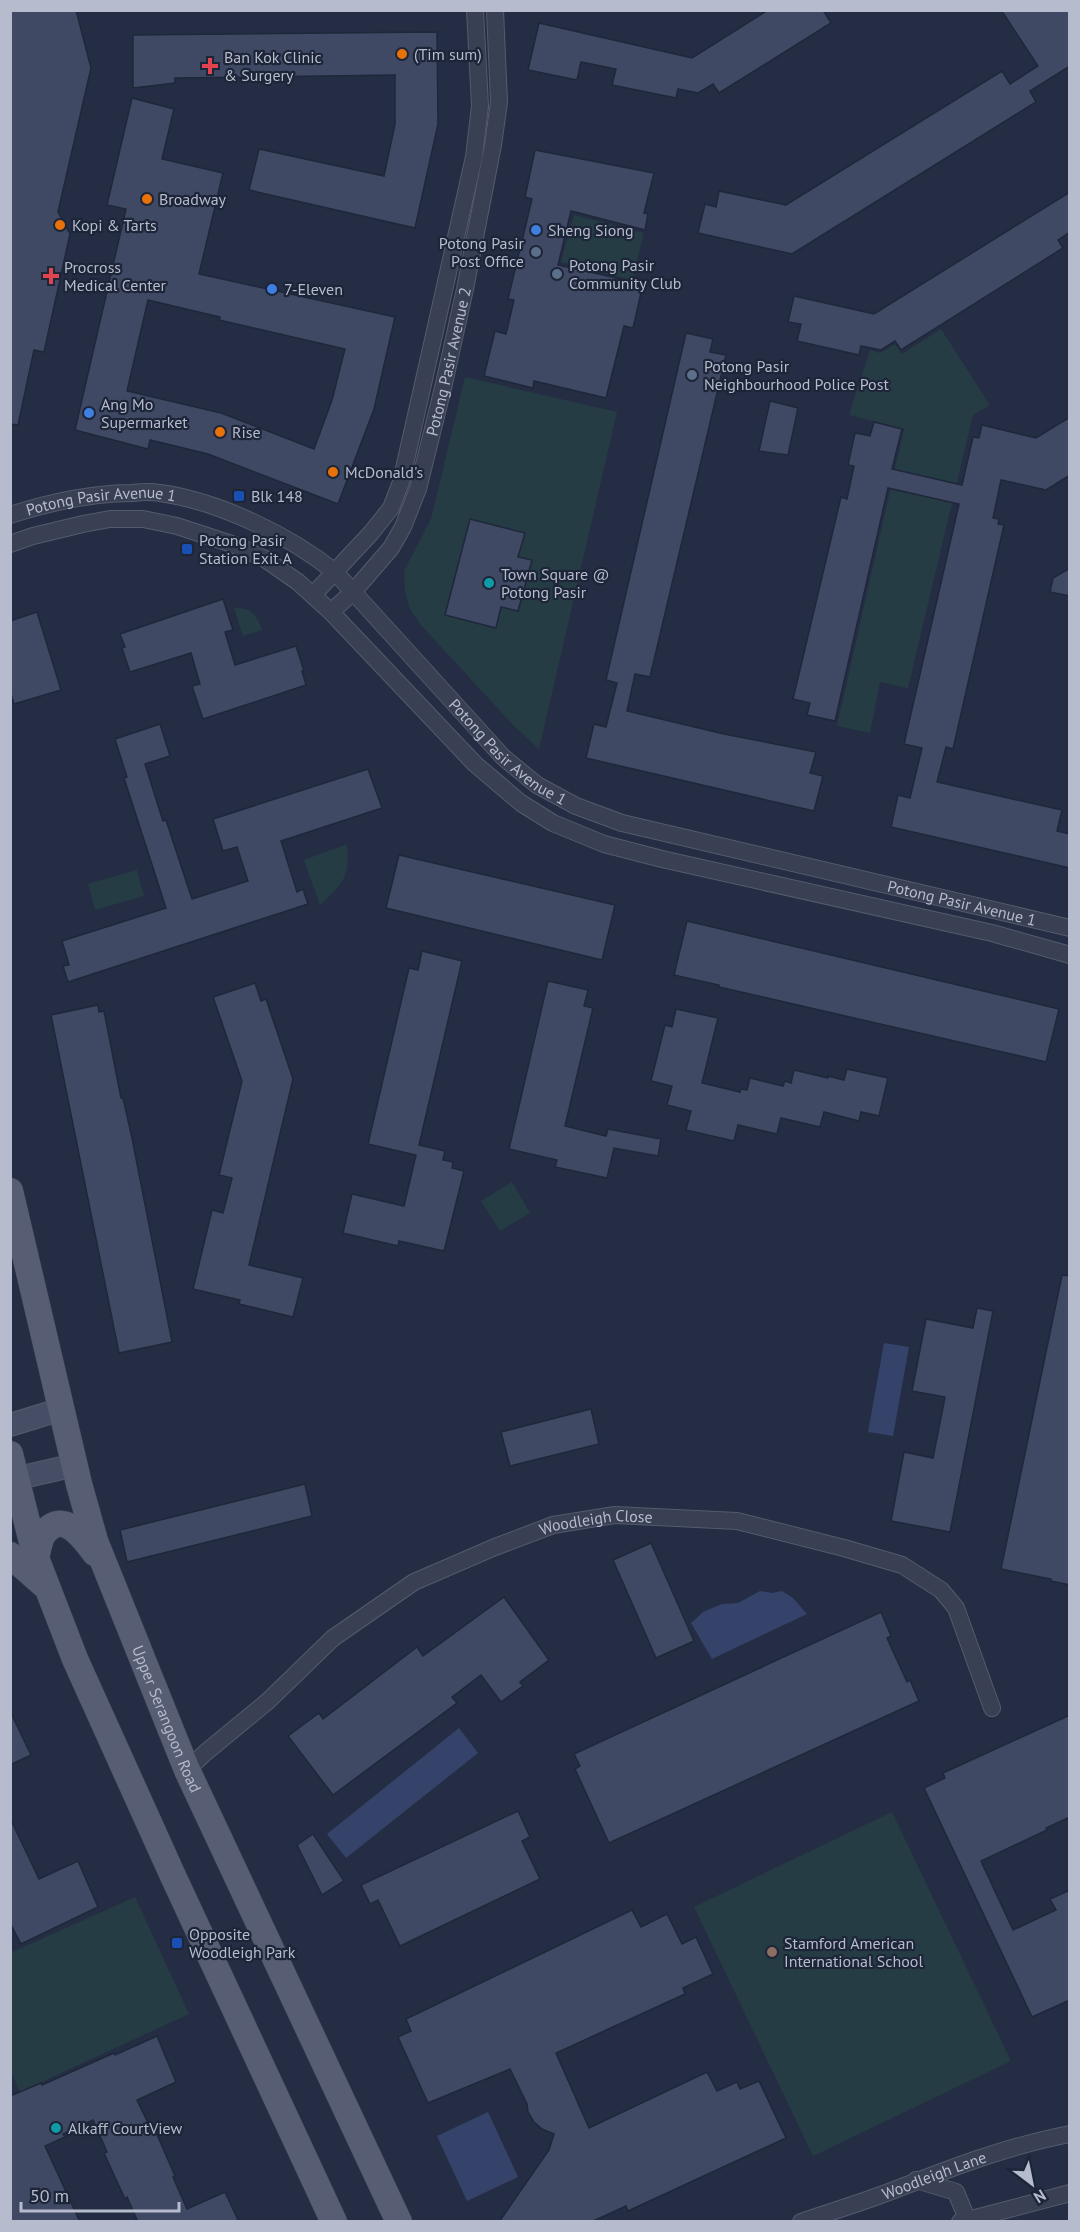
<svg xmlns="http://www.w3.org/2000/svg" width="1080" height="2232" font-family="'PT Sans',sans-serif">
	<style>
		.green { fill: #263c44 }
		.water { fill: #35436a }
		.building { fill: #404964; stroke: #1f273a; stroke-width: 1.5; fill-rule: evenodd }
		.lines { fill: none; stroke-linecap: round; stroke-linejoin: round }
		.street-casing { stroke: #545b6d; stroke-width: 18 }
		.secondary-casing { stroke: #545b6d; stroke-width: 24 }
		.primary-casing { stroke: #43495c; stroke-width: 27 }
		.street { stroke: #394053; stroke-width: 16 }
		.secondary { stroke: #464e66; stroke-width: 22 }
		.primary { stroke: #575e73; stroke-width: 26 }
		.food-dot { fill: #e8710a; stroke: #1d2538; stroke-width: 2 }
		.health-dot { fill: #e0444e; stroke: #1d2538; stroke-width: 2 }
		.shop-dot { fill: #3f7fe0; stroke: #1d2538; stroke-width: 2 }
		.service-dot { fill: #5c6f8a; stroke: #1d2538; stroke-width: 2 }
		.transit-dot { fill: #1a4fb4; stroke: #1d2538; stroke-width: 2 }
		.culture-dot { fill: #0f9aa8; stroke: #1d2538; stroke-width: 2 }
		.education-dot { fill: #8d6e63; stroke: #1d2538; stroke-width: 2 }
		.labels { text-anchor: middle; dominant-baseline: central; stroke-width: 4.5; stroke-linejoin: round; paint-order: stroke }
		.poi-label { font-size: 16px; fill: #b6bbcd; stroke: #1d2538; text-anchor: start }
		.street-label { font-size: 16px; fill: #b6bbcd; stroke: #1d2538 }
	</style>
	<rect width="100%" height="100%" fill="#242d43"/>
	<g class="green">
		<path d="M574 215 644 233 632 280 561 262Z"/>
		<path d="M941 329 990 405 973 415 908 688 880 682 870 733 837 726 904 429 849 415 870 350 880 353 895 344 902 354Z"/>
		<path d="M465 377 617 412 539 749 513 725 420 624 410 609 405 592 404 571 431 519Z"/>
		<path d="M234 608C252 608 256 614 262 630L243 636Z"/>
		<path d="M347 844C350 878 344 882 320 905L304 860Z"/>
		<path d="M137 870 144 896 95 910 88 884Z"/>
		<path d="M512 1182 530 1213 500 1231 481 1201Z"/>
		<path d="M892 1812 1011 2061 813 2156 694 1907Z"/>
		<path d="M135 1897 189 2014 20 2092 11 2072 10 1953Z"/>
	</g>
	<g class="water">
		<path d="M884 1343 909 1347 893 1436 868 1432Z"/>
		<path d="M760 1591 772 1593 782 1591 793 1598 807 1614 712 1659 691 1623 703 1612 722 1604 738 1603Z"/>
		<path d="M459 1728 478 1753 346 1858 327 1834Z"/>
		<path d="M488 2112 518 2177 467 2201 437 2136Z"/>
	</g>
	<g class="building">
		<path d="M10 10H76L91 68 58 212 70 234 44 352 34 350 18 425 10 424Z"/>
		<path d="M768 10H823L831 23 719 93 713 84 698 93 678 89 676 98 612 85 616 69 581 62 577 80 528 70 539 23 692 58Z"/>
		<path d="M1001 10H1070V66L1030 91 1036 102 792 254 698 233 705 204 716 207 719 191 786 205 1002 71 1010 84 1038 66Z"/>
		<path d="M437 32 438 124 415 228 249 190 259 149 384 176 395 124V75L175 78V83L133 88V35Z"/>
		<path d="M132 98 174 109 162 159 223 173 199 274 395 317 374 409 338 504 208 454 150 440 148 449 75 430 126 209 107 205ZM148 300 220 317 219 320 345 349 332 400 314 449 221 413 127 391Z"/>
		<path d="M535 150 654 173 644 213 648 214 645 230 571 211 558 265 643 284 633 328 624 326 606 398 534 381 533 388 484 376 495 331 506 334 514 300 508 299 532 199 525 197Z"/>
		<path d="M1070 192V232L1058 240 1063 248 901 350 895 341 881 350 861 346 859 355 797 341 801 324 788 322 794 296 874 314Z"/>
		<path d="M686 333 713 339 710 352 726 355 650 677 635 674 627 711 724 734 816 752 810 773 823 776 814 811 586 758 594 724 606 727 617 683 606 680Z"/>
		<path d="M770 401 798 408 788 455 759 451Z"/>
		<path d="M1070 417V475L1046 490 1001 480 993 518 999 519 998 524 1004 525 953 749 946 747 937 782 1062 810 1057 831 1070 834V868L891 827 898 795 910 798 922 748 904 744 959 504 888 488 835 721 807 715 810 703 793 699 841 497 847 499 854 466 848 465 855 433 870 436 874 422 902 429 892 469 962 485 973 437 979 438 982 425 1036 438Z"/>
		<path d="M470 519 525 533 518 557 532 560 518 611 501 607 496 628 445 615Z"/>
		<path d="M1070 568V596L1050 592 1053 578Z"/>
		<path d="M223 599 233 630 225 632 235 665 296 646 304 671H302L306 685 203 719 192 686 200 684 191 653 130 672 122 648 125 647 120 634Z"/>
		<path d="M37 612 61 690 14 704 10 691V621Z"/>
		<path d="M160 724 170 756 145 764 163 821 166 820 192 899 248 881 237 847 223 851 213 819 368 769 382 808 281 841 297 892 303 889 308 904 68 982 63 966 69 965 62 941 166 908 124 778 127 777 115 739Z"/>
		<path d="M399 855 615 905 602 960 386 908Z"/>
		<path d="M687 921 1059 1009 1046 1062 719 987V985L674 975Z"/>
		<path d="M422 951 462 961 419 1145 445 1151 443 1160 453 1162 452 1168 464 1171 444 1251 399 1241 398 1246 343 1233 352 1194 404 1206 416 1155 368 1144 409 968 418 970Z"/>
		<path d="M548 981 588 990 584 1006 593 1008 565 1126 606 1136 608 1129 661 1139 658 1156 614 1148 607 1178 555 1167 557 1160 509 1149Z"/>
		<path d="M255 983 261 1001 266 999 293 1079 249 1265 303 1278 293 1317 239 1304 240 1300 193 1289 212 1210 223 1213 232 1178 219 1175 242 1081 213 997Z"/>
		<path d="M98 1005 99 1012 104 1011 121 1098H123L132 1138 172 1342 119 1353 51 1015Z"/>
		<path d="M676 1009 718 1018 702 1083 740 1092 741 1089 747 1090 750 1078 783 1086 785 1081 791 1083 794 1070 828 1078V1076L844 1080 847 1069 888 1078 879 1116 861 1112 859 1121 824 1112 820 1127 781 1118 777 1134 738 1125 734 1141 686 1130 691 1111 667 1105 672 1086 651 1081 665 1025 672 1027Z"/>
		<path d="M1062 1275 1070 1276V1585L1051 1581V1579L1001 1569Z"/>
		<path d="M977 1308 993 1311 950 1532 891 1521 904 1452 933 1458 945 1397 912 1391 926 1319 973 1328Z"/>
		<path d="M591 1409 599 1444 510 1466 501 1432Z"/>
		<path d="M305 1484 312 1516 127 1562 120 1530Z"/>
		<path d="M651 1543 694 1641 656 1658 613 1560Z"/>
		<path d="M504 1597 549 1660 520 1682 523 1686 501 1702 481 1675 452 1697 457 1703 333 1795 288 1736 319 1713 323 1719 417 1647 423 1656Z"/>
		<path d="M881 1612 891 1636 887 1638 907 1682 910 1680 919 1701 609 1843 575 1769 580 1766 574 1754Z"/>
		<path d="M10 1711 31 1755 10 1765Z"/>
		<path d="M1070 1715V1817L1046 1828 1047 1830 981 1861 1013 1930 1056 1910 1050 1899 1070 1890V2000L1032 2017 924 1788 945 1778 943 1773Z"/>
		<path d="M518 1811 530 1837 522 1841 540 1879 400 1946 378 1900 370 1904 361 1885Z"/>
		<path d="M10 1818 39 1879 78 1861 98 1907 21 1944 10 1923Z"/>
		<path d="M313 1834 344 1881 322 1895 297 1845Z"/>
		<path d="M632 1910 641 1927 667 1914 682 1944 696 1937 713 1974 683 1988 685 1994 556 2053 589 2128 707 2072 717 2091 737 2082 740 2089 759 2081 786 2138 628 2211 626 2206 591 2222H499L549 2150 554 2134 542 2129 534 2122 528 2112 527 2104 510 2069 428 2103 398 2037 411 2031 406 2019Z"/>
		<path d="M157 2036 176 2082 137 2100 152 2131 155 2130 175 2176 173 2177 187 2209 225 2192 239 2222H138L127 2197 125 2199 104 2153 107 2152 93 2120 63 2134 65 2137 45 2146 80 2222H10V2096L41 2083 42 2085 114 2053 115 2055Z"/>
	</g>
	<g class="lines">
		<g class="street-casing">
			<g id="street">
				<path id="s1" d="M10 515C51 502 90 493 132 493 141 492 151 491 160 493 218 501 289 535 335 572L503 757 537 785 576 806 622 823 1070 928"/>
				<path d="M10 544 33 536 83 524 110 519H143L177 526 235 545 265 559 298 582 331 612 475 764 521 803 553 823 604 844 662 859 992 933 1070 955"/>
				<path d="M313 595 371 533 391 508 401 482 474 157 480 106 475 10"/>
				<path id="s2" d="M331 612 353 592 391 548 403 527 418 489 443 388 465 289 493 145 499 102 495 10"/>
				<path id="s3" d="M187 1770 205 1753 268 1701 333 1638 414 1582 495 1547 553 1525 615 1515 737 1521 844 1548 902 1565 941 1590 956 1608 992 1708"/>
				<path d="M916 2180 956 2192 967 2219"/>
				<path id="s4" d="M801 2222C830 2212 860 2203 889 2192 948 2169 1007 2146 1070 2134"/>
				<path d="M960 2222 1070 2193"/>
			</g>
		</g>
		<g class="secondary-casing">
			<g id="secondary">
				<path d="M10 1425 62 1409"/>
				<path d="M10 1480 75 1465"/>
			</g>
		</g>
		<g class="primary-casing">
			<g id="primary">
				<path id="s5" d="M10 1191 79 1484 95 1541 187 1770 399 2222"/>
				<path d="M10 1454 36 1558 75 1659 173 1876 334 2222"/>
				<path d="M10 1555 43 1584"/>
				<path d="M36 1558C38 1550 40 1536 46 1531 65 1510 85 1540 95 1553"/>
			</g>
		</g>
		<use href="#street" class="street"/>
		<use href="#secondary" class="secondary"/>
		<use href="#primary" class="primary"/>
	</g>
	<g class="food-dot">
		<circle cx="402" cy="54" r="6"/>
		<circle cx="147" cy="199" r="6"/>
		<circle cx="60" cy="225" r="6"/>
		<circle cx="220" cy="432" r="6"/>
		<circle cx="333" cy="472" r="6"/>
	</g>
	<g class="health-dot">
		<path d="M207 57h6v6h6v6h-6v6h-6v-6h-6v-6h6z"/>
		<path d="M48 267h6v6h6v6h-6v6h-6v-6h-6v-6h6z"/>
	</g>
	<g class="shop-dot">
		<circle cx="536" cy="230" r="6"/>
		<circle cx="272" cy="289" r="6"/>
		<circle cx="89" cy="413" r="6"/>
	</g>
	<g class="service-dot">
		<circle cx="536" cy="252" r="6"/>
		<circle cx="557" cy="274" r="6"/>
		<circle cx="692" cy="375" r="6"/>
	</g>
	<g class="transit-dot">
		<rect x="233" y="490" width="12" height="12" rx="3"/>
		<rect x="181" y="543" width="12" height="12" rx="3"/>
		<rect x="171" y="1937" width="12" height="12" rx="3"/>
	</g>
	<g class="culture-dot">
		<circle cx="489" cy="583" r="6"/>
		<circle cx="56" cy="2128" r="6"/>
	</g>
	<circle class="education-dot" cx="772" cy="1952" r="6"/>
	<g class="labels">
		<g class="poi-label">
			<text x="414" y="54">(Tim sum)</text>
			<text x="224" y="57">Ban Kok Clinic<tspan x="224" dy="18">&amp; Surgery</tspan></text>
			<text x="159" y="199">Broadway</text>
			<text x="72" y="225">Kopi &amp; Tarts</text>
			<text x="548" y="230">Sheng Siong</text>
			<text x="524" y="243" text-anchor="end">Potong Pasir<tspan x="524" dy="18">Post Office</tspan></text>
			<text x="569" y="265">Potong Pasir<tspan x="569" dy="18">Community Club</tspan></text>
			<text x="64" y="267">Procross<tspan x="64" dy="18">Medical Center</tspan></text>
			<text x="284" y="289">7-Eleven</text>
			<text x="704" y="366">Potong Pasir<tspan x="704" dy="18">Neighbourhood Police Post</tspan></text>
			<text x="101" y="404">Ang Mo<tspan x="101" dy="18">Supermarket</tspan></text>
			<text x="232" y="432">Rise</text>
			<text x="345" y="472">McDonald's</text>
			<text x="251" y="496">Blk 148</text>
			<text x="199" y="540">Potong Pasir<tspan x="199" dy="18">Station Exit A</tspan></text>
			<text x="501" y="574">Town Square @<tspan x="501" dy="18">Potong Pasir</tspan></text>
			<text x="189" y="1934">Opposite<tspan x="189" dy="18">Woodleigh Park</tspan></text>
			<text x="784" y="1943">Stamford American<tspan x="784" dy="18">International School</tspan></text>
			<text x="68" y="2128">Alkaff CourtView</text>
		</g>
		<g class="street-label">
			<text stroke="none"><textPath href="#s2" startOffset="284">Potong Pasir Avenue 2</textPath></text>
			<text stroke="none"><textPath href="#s1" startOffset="93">Potong Pasir Avenue 1</textPath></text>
			<text stroke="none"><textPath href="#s1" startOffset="597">Potong Pasir Avenue 1</textPath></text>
			<text stroke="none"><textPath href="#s1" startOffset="1083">Potong Pasir Avenue 1</textPath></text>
			<text stroke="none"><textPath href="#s3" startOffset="489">Woodleigh Close</textPath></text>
			<text stroke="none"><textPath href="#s5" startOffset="552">Upper Serangoon Road</textPath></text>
			<text stroke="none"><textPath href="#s4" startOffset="141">Woodleigh Lane</textPath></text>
		</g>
	</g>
	<rect width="1080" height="2232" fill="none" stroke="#b6bbcd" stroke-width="24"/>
	<g transform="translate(1032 2184) rotate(148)" stroke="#1d2538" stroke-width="4.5" paint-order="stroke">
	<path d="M0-4.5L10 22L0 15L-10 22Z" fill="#b6bbcd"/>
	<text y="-9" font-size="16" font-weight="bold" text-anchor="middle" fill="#b6bbcd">N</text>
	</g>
	<path d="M21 2202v9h158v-9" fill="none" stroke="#b6bbcd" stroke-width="3"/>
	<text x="30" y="2202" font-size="18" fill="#b6bbcd" stroke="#1d2538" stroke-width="4.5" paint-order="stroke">50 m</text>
</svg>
